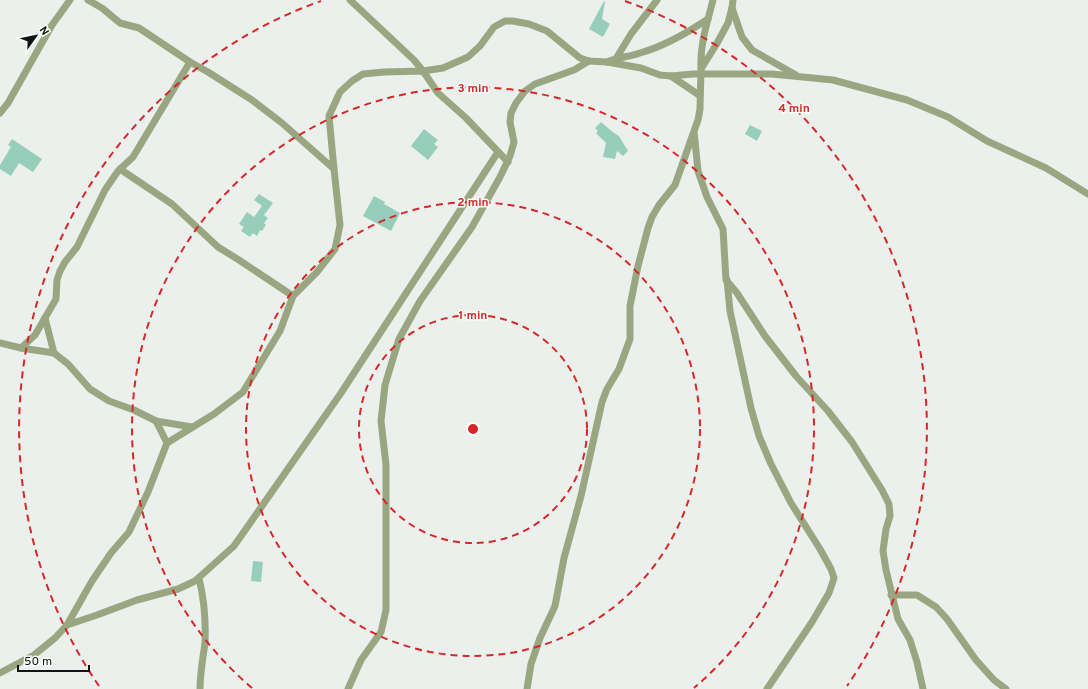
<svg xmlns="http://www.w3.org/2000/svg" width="1088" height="689" font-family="Overpass,sans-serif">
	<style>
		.building { fill: #97cebb }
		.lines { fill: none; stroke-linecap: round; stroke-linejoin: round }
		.street { stroke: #98a782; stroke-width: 7 }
		.ring { fill: none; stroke: #d62828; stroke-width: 2; stroke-dasharray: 7 5 }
		.centre { fill: #d62828; stroke: #f9fefa; stroke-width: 2 }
		.ring-label { font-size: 12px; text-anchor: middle; font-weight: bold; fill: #d62828; stroke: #f9fefa; stroke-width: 3; stroke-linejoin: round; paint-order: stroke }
	</style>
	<rect width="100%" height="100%" fill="#ecf0ec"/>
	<g class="building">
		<path d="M604 1 605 2 602 19 610 24 603 37 589 29Z"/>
		<path d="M601 122 614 133 619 136 628 151 623 156 617 151 615 159 603 157 606 143 596 133 598 131 595 128Z"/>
		<path d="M750 125 762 131 757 141 745 134Z"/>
		<path d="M424 129 438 140 434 144 438 147 428 160 411 146Z"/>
		<path d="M12 139 42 159 33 172 19 163 11 176 0 169V165L11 147 8 145Z"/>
		<path d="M259 194 273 203 264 215 268 218 264 223 266 225 262 231 260 230 257 236 253 233 250 237 241 231 244 227 239 224 247 212 254 217 262 206 254 200Z"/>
		<path d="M374 196 385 202 384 204 400 213 391 231 363 216Z"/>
		<path d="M253 561 263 562 261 582 251 581Z"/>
	</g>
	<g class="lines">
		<g class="street">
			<path d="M88 0 102 8 120 23 139 28 190 62 208 72 252 100 282 123 334 169 329 116 340 92 352 81 363 74 384 72 423 71 438 93 466 118 508 162"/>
			<path d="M350 0 414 60 423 71 443 68 468 57 480 46 494 27 505 21H513L529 24 547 31 580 58 589 61 607 62 641 68 660 75 671 76 693 74H772L833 80 907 100 948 117 987 141 1046 168 1088 194"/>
			<path d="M733 0 732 8 728 23 716 45 701 69 700 109 698 120 694 131 698 171 707 197 723 229 726 280 737 293 765 336 796 376 828 411 852 442 882 490 889 504 890 516 886 529 883 551 886 570 898 619 910 640 917 662 923 689"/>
			<path d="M732 8 742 37 752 50 796 75"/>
			<path d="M617 57 631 34 657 0"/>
			<path d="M607 62C618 57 629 57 640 53 665 46 687 33 708 19"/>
			<path d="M701 68C700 43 707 24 713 0"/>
			<path d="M671 76 699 95"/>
			<path d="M0 113 8 103 52 25 70 0"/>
			<path d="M120 169 172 204 218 247 239 260 293 296"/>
			<path d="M727 280 730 311 751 408 759 436 771 464 791 503 820 549 831 569 834 578 829 593 812 622 767 689"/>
			<path d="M45 318 54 353"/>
			<path d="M0 343 21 348 35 335 56 299 57 280 60 271 65 262 77 247 105 190 118 171 133 157 190 62"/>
			<path d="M21 348 54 353 68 364 90 389 109 401 134 410 156 421 167 443"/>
			<path d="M156 421 192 427"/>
			<path d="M199 578C204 599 206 621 205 643 203 658 200 673 200 689"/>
			<path d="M891 595H917L936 607 947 619 976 660 994 680 1006 689"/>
			<path d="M67 625 97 615 137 600 178 589 195 581 234 546 341 393 498 152"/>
			<path d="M0 673 34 655 55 638 67 625 92 581 111 553 129 532 148 492 167 443 214 414 243 392 280 331 293 296 317 272 335 249 340 225 334 169"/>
			<path d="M348 689 361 660 381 632 386 610V465L381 421 385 385 399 339 420 301 472 227 500 177 510 156 514 142 510 122 511 113 516 103 525 91 535 84 574 70 589 61"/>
			<path d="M527 689 531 664 540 638 555 606 564 558 581 496 602 402 607 389 619 369 630 339V306L638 266 648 228 652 217 659 205 675 185 693 134"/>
		</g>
	</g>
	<g class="ring">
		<circle cx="473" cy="429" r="114"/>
		<circle cx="473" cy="429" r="227"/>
		<path d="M252 688A341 341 0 1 1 694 688"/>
		<path d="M99 686A454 454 0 0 1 321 1M625 1A454 454 0 0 1 847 686"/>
	</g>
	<circle cx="473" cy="429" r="6" class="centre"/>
	<g class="ring-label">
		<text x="473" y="92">3 min</text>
		<text x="794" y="112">4 min</text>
		<text x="473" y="206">2 min</text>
		<text x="473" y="319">1 min</text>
	</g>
	<g transform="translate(36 36) rotate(57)" stroke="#f9fefa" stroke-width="3" paint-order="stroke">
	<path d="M0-3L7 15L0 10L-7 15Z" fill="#121312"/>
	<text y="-6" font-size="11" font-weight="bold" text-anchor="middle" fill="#121312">N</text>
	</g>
	<path d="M18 665v6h71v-6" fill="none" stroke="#121312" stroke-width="2"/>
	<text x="24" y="665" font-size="12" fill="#121312" stroke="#f9fefa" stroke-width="3" paint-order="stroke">50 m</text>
</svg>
